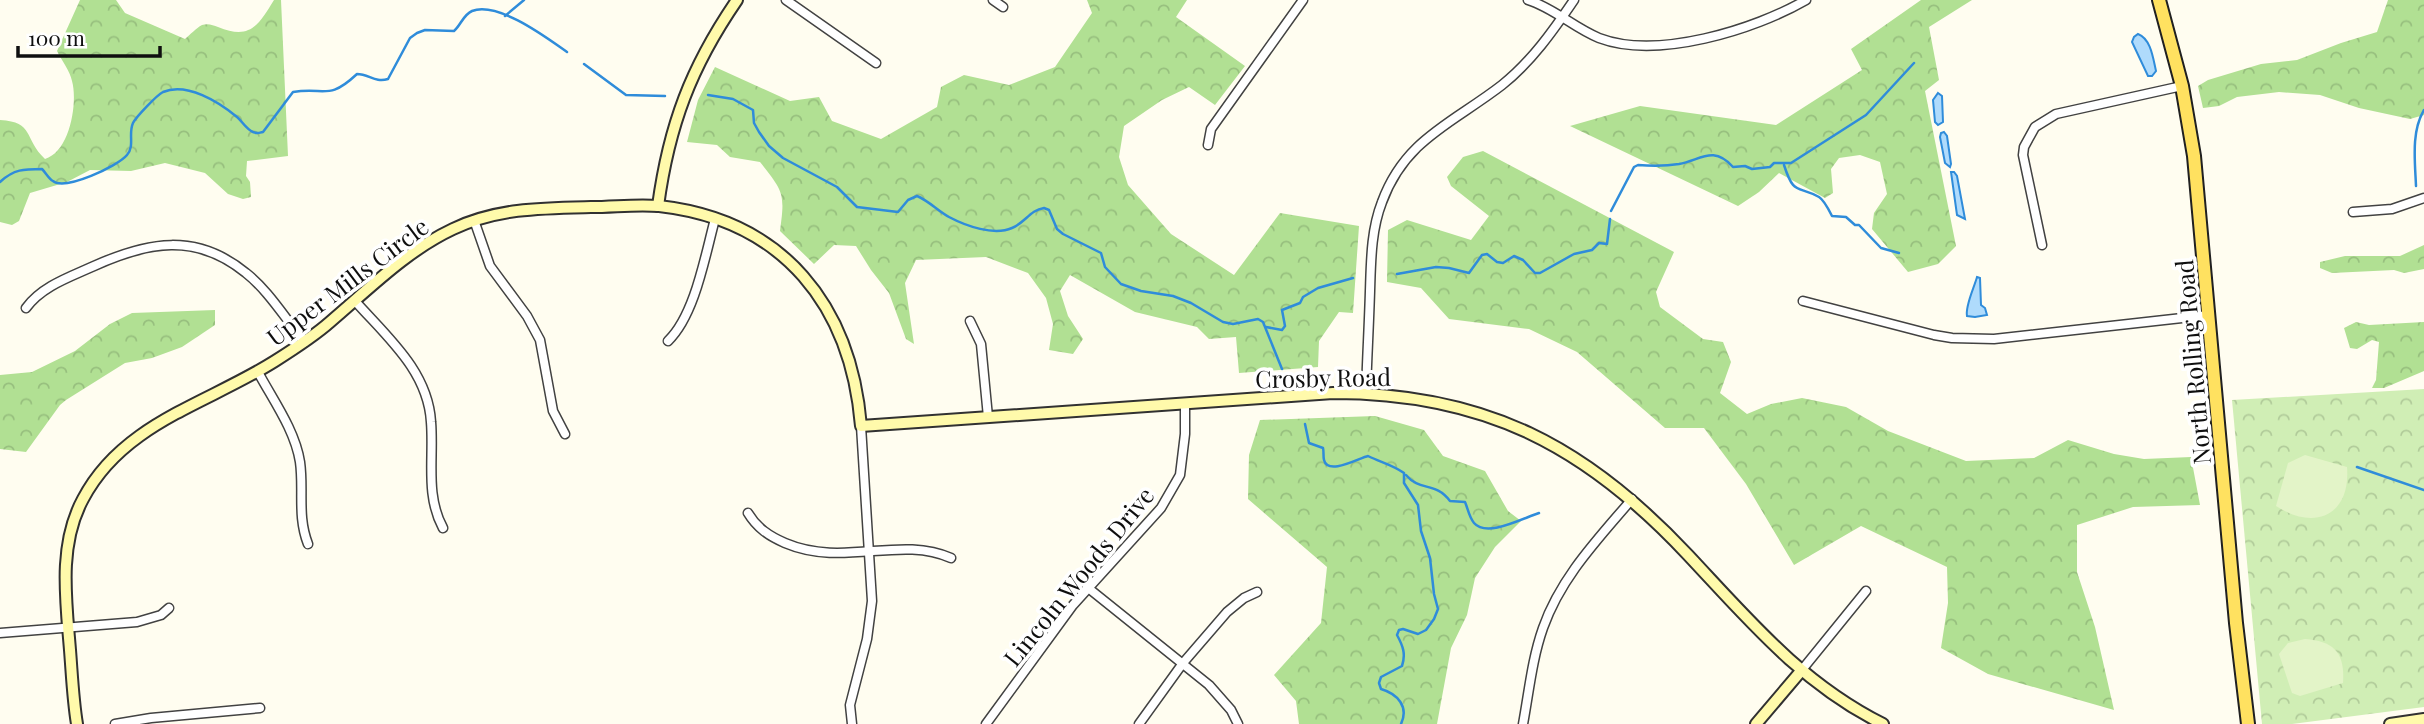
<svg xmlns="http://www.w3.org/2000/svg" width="2424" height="724" font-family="'Playfair Display',serif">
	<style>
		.forest { fill: url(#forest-crowns) }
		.park { fill: url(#park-crowns) }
		.pitch { fill: #e3f4c8 }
		.water { fill: #afdbfc; stroke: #2f8cda; stroke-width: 2 }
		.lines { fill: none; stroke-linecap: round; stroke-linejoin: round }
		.stream { stroke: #2f8cda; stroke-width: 2.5 }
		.street-casing { stroke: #424242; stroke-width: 11 }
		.secondary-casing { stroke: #313131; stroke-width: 14 }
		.primary-casing { stroke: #202020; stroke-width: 16 }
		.street { stroke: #fff; stroke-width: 8 }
		.secondary { stroke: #fffaab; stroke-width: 10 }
		.primary { stroke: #ffe160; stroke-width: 12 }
		.labels { text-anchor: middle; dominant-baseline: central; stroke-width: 7; stroke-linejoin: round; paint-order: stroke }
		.street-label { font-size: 24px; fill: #0f0f0f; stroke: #fff }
	</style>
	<defs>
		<pattern id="forest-crowns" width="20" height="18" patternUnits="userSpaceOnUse" patternTransform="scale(1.75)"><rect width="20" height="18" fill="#b1e093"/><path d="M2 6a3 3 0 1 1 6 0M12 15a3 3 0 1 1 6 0" fill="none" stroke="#97bf7e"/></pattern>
		<pattern id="park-crowns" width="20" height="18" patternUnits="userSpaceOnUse" patternTransform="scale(1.75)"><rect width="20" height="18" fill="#d0eeb5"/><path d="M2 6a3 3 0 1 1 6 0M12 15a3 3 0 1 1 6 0" fill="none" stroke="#b1cb9a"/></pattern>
	</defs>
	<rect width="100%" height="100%" fill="#fffdf0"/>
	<g class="forest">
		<path d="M80 0H116L125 13 185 39C190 35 196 28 202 25 208 23 213 25 218 27 250 40 258 26 274 0H281L288 156 247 161 246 176 250 182 251 197 243 199 228 194 205 173 165 163 131 171 90 170 67 182 30 193 19 221 12 225 0 222V120C35 122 23 138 45 159 70 152 78 102 72 81 70 71 62 61 57 51Z"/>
		<path d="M1087 0H1187L1176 17 1245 66 1215 105 1189 87 1162 100 1124 126 1119 157 1128 185 1171 234 1234 275 1280 213 1359 226 1353 313 1339 312 1319 341 1318 367 1239 373 1236 337 1209 339 1197 327 1135 312 1070 275 1060 291 1068 316 1083 339 1073 354 1049 350 1053 324 1046 298 1028 273 986 257 916 260 905 283 914 344 906 339 889 293 871 270 856 246 834 245 814 264 780 231C785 194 784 192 760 162L730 157 717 145 687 142 698 100 715 67 790 101 819 97 832 121 881 139 937 107 941 87 964 75 1009 85 1055 67 1092 13Z"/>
		<path d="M1921 0H1972L1929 27 1939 80 1925 91 1956 246 1938 264 1908 272 1872 229 1874 213 1887 194 1880 162 1860 155 1839 158 1831 169 1833 193 1825 198 1779 173 1759 192 1738 206 1570 126 1640 106 1776 125 1862 70 1851 49Z"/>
		<path d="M2388 0H2424V115L2410 119 2359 108 2320 95 2279 92 2237 97 2219 106 2203 108 2198 86 2208 80 2261 64 2297 60 2341 43 2377 32Z"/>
		<path d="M1483 151 1674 252 1656 292 1660 307 1703 339 1723 342 1731 362 1720 393 1747 414 1771 404 1802 398 1846 407 1888 431 1966 461 2034 458 2068 440 2114 454 2144 459 2191 457 2200 505 2133 507 2077 525V572L2095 627 2114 710 1988 674 1941 648 1948 603 1947 567 1861 526 1794 565 1746 484 1704 428H1665L1577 352 1529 329 1449 319 1421 288 1387 282 1388 230 1407 220 1471 240 1489 216 1451 186 1447 177 1463 157Z"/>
		<path d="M2424 245V269L2404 273 2394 270 2332 273 2320 268V262L2345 256H2400Z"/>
		<path d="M215 310V325L182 347 152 358 125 363 66 400 60 405 26 452 0 449V375L32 372 75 351 110 324 132 313Z"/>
		<path d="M2356 322 2369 325 2424 322V371L2384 388H2372L2376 380 2379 342 2372 340 2357 349 2350 348 2344 328Z"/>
		<path d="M1375 416 1424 430 1443 456 1485 471 1508 511 1521 521 1495 547 1475 578 1467 615 1451 648 1437 724H1299L1296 701 1274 675 1321 623 1327 567 1248 499 1249 455 1260 420Z"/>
	</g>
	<path class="park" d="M2424 389V707L2292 724H2262L2232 400Z"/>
	<g class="pitch">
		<path d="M2305 455 2347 467C2351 516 2314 531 2276 506L2288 463Z"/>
		<path d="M2305 639C2335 641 2345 654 2343 683L2300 696 2292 693 2279 654 2288 643Z"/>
	</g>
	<g class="water">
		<path d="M2138 34C2151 39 2153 58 2156 71L2152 76H2148L2132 42 2134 37Z"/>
		<path d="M1938 93 1942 96 1943 122 1938 125 1935 122 1933 100Z"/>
		<path d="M1944 132 1947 136 1951 164 1950 167 1945 163 1940 137 1941 133Z"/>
		<path d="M1951 172H1954L1957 176 1965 219 1957 215Z"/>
		<path d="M1977 277 1980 278 1981 305 1985 308 1987 315 1975 317 1967 316C1965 306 1974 288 1977 277Z"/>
	</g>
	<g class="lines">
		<g class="stream">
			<path d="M505 16 524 0"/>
			<path d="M584 64 626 95 665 96"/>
			<path d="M708 95 733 99 753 110 754 123 759 132 769 146 783 158 837 187 857 207 898 212 908 200 917 196C929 201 938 211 949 217 966 226 994 236 1012 228 1025 223 1030 210 1044 208L1049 210 1057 229 1063 234 1101 253 1105 267 1121 284 1141 291 1173 296 1191 303 1223 322 1233 324 1258 319 1263 322 1282 369"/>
			<path d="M1784 165C1794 196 1797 185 1819 197 1824 200 1829 210 1832 216L1846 217 1855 225H1859L1881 248 1899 253"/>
			<path d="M0 182C14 169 24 169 42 169 46 173 49 179 53 181 65 191 118 166 127 155 135 146 128 134 133 123 136 117 157 95 163 92 187 82 219 102 237 117 242 121 246 129 253 132 258 134 258 133 263 132L293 92C326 87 328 101 357 74 369 74 375 83 388 79L410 38 417 33 425 30 454 31C461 25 463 15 472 11 498 1 547 38 567 52"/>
			<path d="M2416 186C2415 161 2411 132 2424 110"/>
			<path d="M1611 211 1634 167 1638 165C1652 166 1666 166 1679 164 1701 160 1713 145 1733 167L1745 166 1752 169 1770 167 1774 163H1791L1866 115 1914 63"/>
			<path d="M1397 274 1436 267 1449 268 1469 273 1482 255 1487 254 1497 262 1503 263 1514 256 1523 260 1535 273H1540L1574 254 1592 250 1599 243 1607 244 1610 219"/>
			<path d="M1266 327 1282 330 1285 326 1282 310 1300 303 1303 297 1318 288 1353 278"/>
			<path d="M1305 424 1309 443 1323 448C1324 452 1323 456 1324 460 1328 476 1359 458 1368 456 1380 462 1393 465 1404 473V483L1418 505 1421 531 1430 558 1434 594 1438 609 1434 619 1426 630 1418 634 1403 629 1399 630 1397 635C1403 646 1406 654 1402 666L1381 677 1379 683 1381 689C1398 694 1409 707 1401 724"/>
			<path d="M2357 467 2424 490"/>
			<path d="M1406 475C1420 492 1435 481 1450 501L1465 502C1468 509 1469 517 1474 523 1487 538 1523 518 1539 513"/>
		</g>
		<g class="street-casing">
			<g id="street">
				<path d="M786 0 876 63"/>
				<path d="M993 0 1003 7"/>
				<path d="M1528 0C1554 8 1574 28 1599 38 1657 60 1754 30 1806 0"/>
				<path d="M1208 145 1211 129 1303 0"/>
				<path d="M2353 212 2392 209 2424 198"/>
				<path d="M474 220 490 266 527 316 540 340 553 411 565 434"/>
				<path d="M2042 245 2023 155 2024 147 2035 127 2056 114 2182 86"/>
				<path d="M355 301C387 337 428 371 431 422 434 458 425 495 443 528"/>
				<path d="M1803 301 1934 335 1952 338 1994 339 2209 315"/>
				<path d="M26 308C42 286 70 277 94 266 147 242 196 232 246 273 269 291 286 320 305 342"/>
				<path d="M970 321 981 344 988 417"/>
				<path d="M668 341C695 315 705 256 715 219"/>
				<path d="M258 372C273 400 295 430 300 462 304 490 297 516 308 544"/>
				<path d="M1366 393C1367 359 1369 325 1370 291 1371 261 1371 230 1382 202 1405 139 1453 123 1502 85 1531 62 1553 31 1574 0"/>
				<path d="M748 513C757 528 769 536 785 543 844 568 899 535 951 558"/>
				<path d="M1087 587 1209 685 1231 710 1238 724"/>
				<path d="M0 633 137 622 161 615 169 608"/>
				<path d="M1801 671 1866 591"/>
				<path d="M115 724 151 718 260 708"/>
				<path d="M852 724 850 705 867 639 872 601 861 426"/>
				<path d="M986 724 1073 605 1161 508 1180 475 1185 434V403"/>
				<path d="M1139 724 1183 663 1227 612 1244 598 1257 592"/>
				<path d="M1523 724C1529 692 1532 659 1543 628 1561 577 1598 539 1632 499"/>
			</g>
		</g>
		<g class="secondary-casing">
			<g id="secondary">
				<path d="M658 206C669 125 691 67 737 0"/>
				<path d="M77 724C73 700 72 675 70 650 66 600 58 545 83 499 123 423 207 404 275 361 294 349 313 337 330 322 369 289 406 251 453 229 497 208 543 208 591 207 614 207 637 204 659 206 784 220 851 306 861 426L1333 393C1485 393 1586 446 1688 555 1749 620 1801 683 1883 724"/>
				<path d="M1756 724 1801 671"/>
				<path d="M2390 724 2424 719"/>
			</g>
		</g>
		<g class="primary-casing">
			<path id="primary" d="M2159 0 2182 86 2194 156 2236 623 2248 724"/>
		</g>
		<use href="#street" class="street"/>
		<use href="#secondary" class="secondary"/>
		<use href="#primary" class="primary"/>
	</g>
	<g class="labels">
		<g class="street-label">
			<text transform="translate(347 281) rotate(-37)">Upper Mills Circle</text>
			<text transform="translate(2192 362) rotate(-95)">North Rolling Road</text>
			<text transform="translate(1323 377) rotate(-1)">Crosby Road</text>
			<text transform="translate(1078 576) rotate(-51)">Lincoln Woods Drive</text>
		</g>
	</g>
	<path d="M18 46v10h142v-10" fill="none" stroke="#0f0f0f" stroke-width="3.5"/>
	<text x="28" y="46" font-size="21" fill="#0f0f0f" stroke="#ffffff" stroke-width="5" paint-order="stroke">100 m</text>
</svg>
